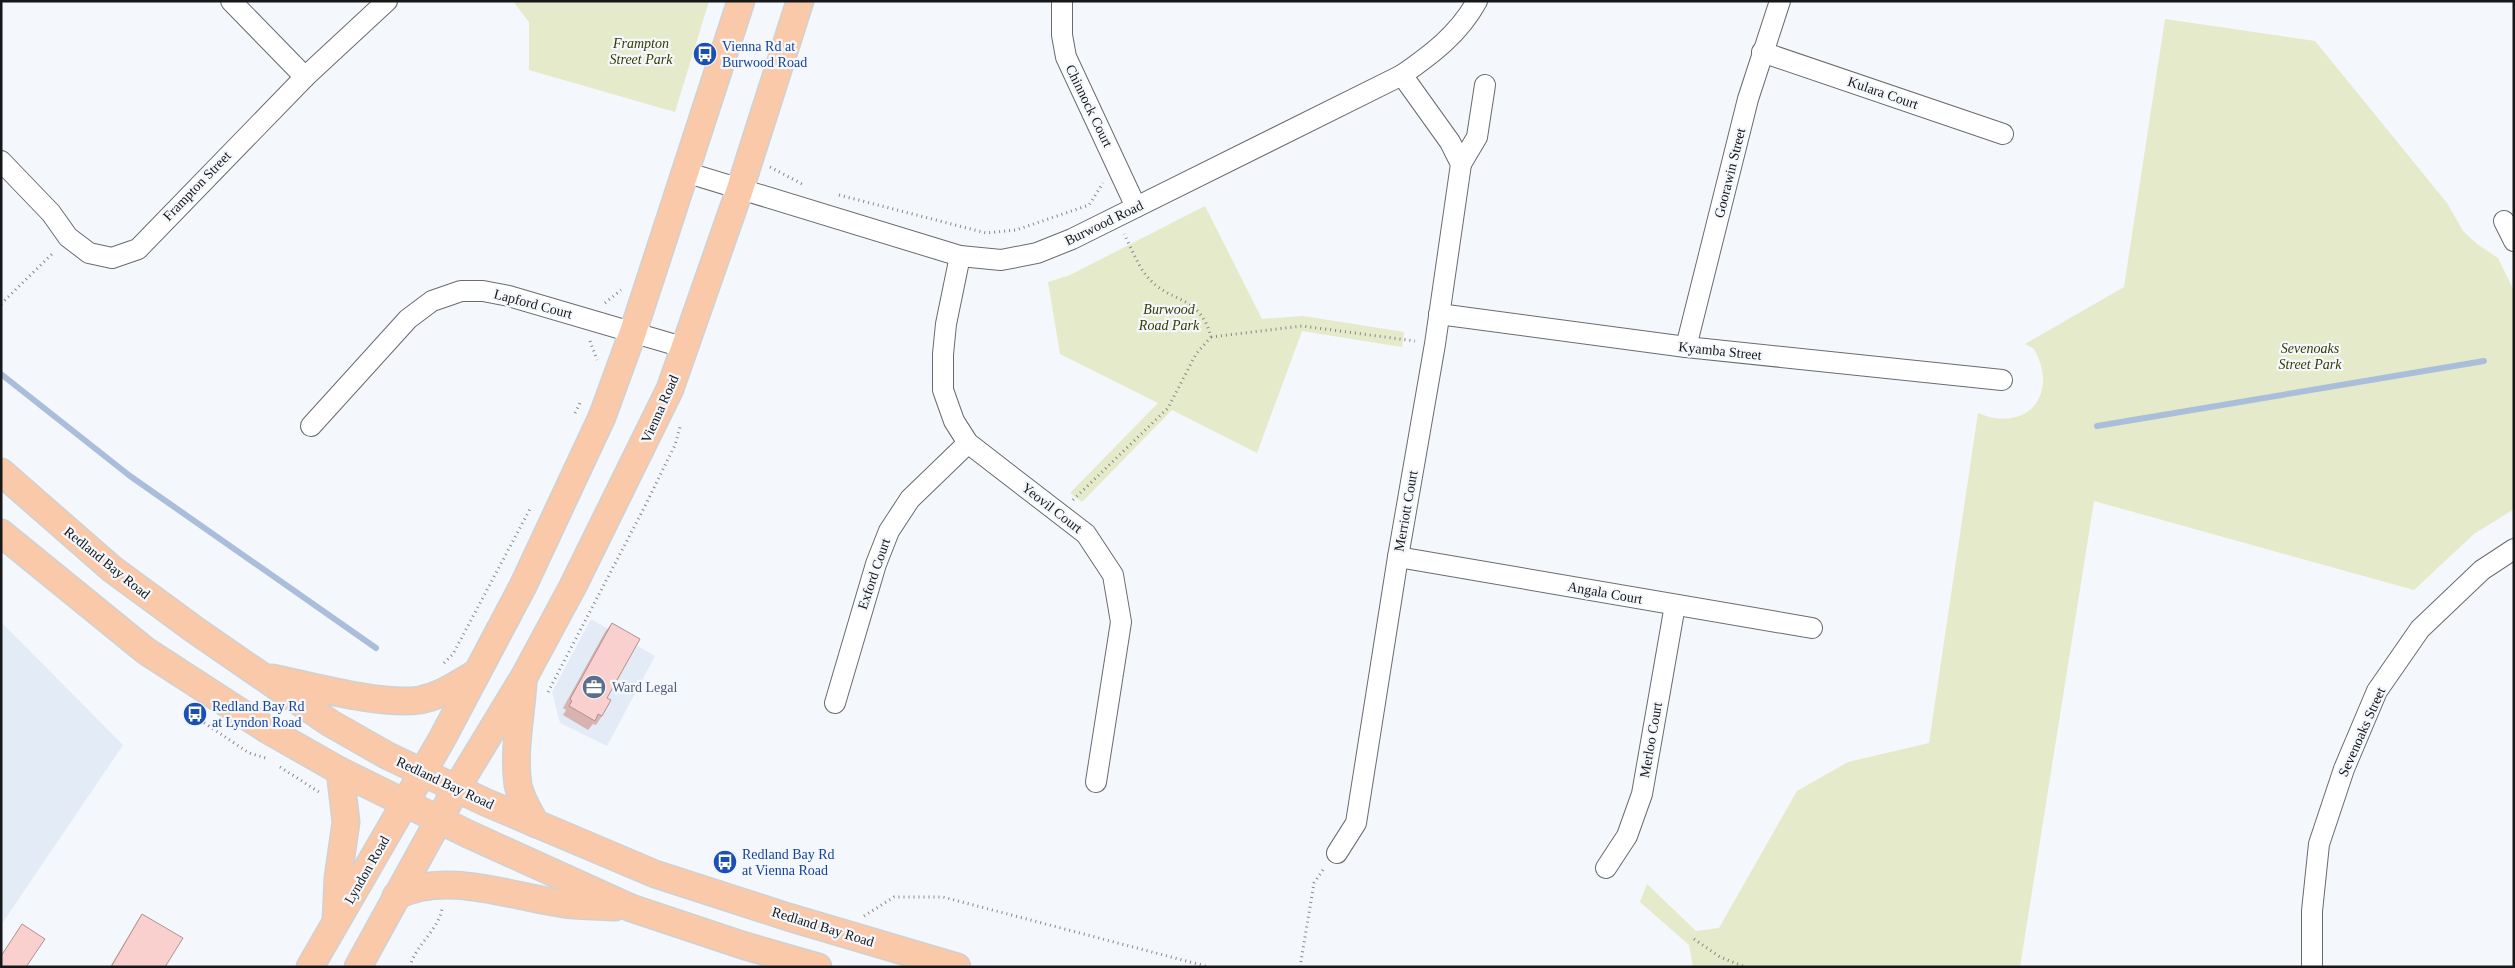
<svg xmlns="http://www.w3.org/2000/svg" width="2515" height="968" font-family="'Times New Roman',serif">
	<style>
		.built { fill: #e3ecf6 }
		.green { fill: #e4eaca }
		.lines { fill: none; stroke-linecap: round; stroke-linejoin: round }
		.stream { stroke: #aabedc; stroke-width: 6 }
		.minor-casing { stroke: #696c6f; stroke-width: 22 }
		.major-casing { stroke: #d0d1d1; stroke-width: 29 }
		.path { stroke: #86888b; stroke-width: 3; stroke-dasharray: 1 4; stroke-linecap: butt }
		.minor { stroke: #fff; stroke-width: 20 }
		.major { stroke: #fac9a9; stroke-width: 26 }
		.wall { fill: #d7b3b1 }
		.building { fill: #fad0ce; stroke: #af9290 }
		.labels { text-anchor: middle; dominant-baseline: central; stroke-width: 4.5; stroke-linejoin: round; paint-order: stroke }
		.park-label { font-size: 14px; font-style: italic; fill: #353b00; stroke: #f4f7fb }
		.transit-label { font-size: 14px; fill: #164399; stroke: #f4f7fb; text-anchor: start }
		.street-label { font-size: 14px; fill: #161719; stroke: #f4f7fb }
		.service-label { font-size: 14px; fill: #4e5e75; stroke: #f4f7fb; text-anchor: start }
	</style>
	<rect width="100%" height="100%" fill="#f4f7fb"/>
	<g class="built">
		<path d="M591 619 655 656 607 746 560 723 552 692Z"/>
		<path d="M1 622 123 745 1 925Z"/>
	</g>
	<g class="green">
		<path d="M513 1H709L675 112 529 70V22Z"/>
		<path d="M2165 19 2315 41 2447 203 2463 231 2477 244 2498 258 2514 291V509L2474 534 2414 590 2094 501 2020 967H1693L1689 945 1640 902 1647 884 1696 931 1719 928 1797 791 1848 762 1929 743 1978 413C2026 434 2060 395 2034 349L2025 344 2124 287Z"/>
		<path d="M1205 206 1262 319 1303 316 1404 332 1402 347 1302 331 1257 453 1172 410 1082 502 1070 493 1158 403 1060 354 1048 282 1070 275Z"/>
	</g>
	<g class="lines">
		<g class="stream">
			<path d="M1 374 130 476 376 648"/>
			<path d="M2097 426 2484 361"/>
		</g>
		<g class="minor-casing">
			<g id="minor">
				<path d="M231 1 305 77"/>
				<path d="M1062 1V35L1066 57 1136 207"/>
				<path d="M1762 52 2003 134"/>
				<path d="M1 161 51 213 68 237 89 253 112 258 138 249 305 77 387 1"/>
				<path d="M1461 164 1477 137 1485 85"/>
				<path d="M685 172 960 256 1001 260 1037 253 1072 239 1402 75C1432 54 1459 34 1477 1"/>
				<path d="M2504 221 2514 241"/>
				<path d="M960 256 946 324 943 354V390L954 421 968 443 1086 534 1113 575 1121 622 1096 782"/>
				<path d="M1439 314 1686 347 2002 380"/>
				<path d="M1686 347 1748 99 1780 1"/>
				<path d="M311 426 408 319 432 301 461 291H483L509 296 686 348"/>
				<path d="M1398 557 1812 628"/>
				<path d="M835 703 876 564 889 531 910 499 968 443"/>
				<path d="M1337 853 1356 823 1398 557 1435 344 1461 164 1450 142 1402 75"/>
				<path d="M1606 868 1627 836 1642 794 1675 605"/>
				<path d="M2312 967V911L2319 844 2344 769 2377 691 2420 629 2482 570 2514 549"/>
			</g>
		</g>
		<g class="major-casing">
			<g id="major">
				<path d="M1 472 112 569 195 630 330 723 388 756 485 802 655 874 788 917 957 967"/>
				<path d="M1 533 146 651 268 730 340 771 468 834 631 908 742 945 818 967"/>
				<path d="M272 678C311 686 382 706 420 700 441 696 457 684 475 674"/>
				<path d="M523 683C521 716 513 752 518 785 521 799 529 812 536 824"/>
				<path d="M396 896C446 870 512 897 565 904 581 906 598 906 615 907"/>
				<path d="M336 920 338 878 346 822 340 771"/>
				<path d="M310 967 442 739 523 586 602 417 633 332 741 1"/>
				<path d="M358 967 456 789 524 677 573 586 670 389 740 189 800 1"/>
			</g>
		</g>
		<g class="path">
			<path d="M770 167 804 185"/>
			<path d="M839 195 986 233 1016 230 1089 205 1103 183"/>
			<path d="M605 303 621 290"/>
			<path d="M1 304 54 252"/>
			<path d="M1211 337 1302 326 1415 341"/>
			<path d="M590 341 597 360"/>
			<path d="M575 413 581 401"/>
			<path d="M1073 500 1168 408 1196 354 1211 337C1199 292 1169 305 1146 275 1137 264 1131 247 1124 234"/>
			<path d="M444 663 453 654 531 507"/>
			<path d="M548 692 644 508 675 445 680 427"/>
			<path d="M200 720 249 753 266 758"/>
			<path d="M280 767 319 792"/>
			<path d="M864 916 894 897H943L1209 967"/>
			<path d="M1694 939 1720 957 1745 967"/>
			<path d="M410 967C415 945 438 931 442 909"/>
			<path d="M1300 967 1314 883 1325 867"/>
		</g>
		<use href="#minor" class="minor"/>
		<use href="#major" class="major"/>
	</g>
	<g class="wall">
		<path d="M612 623 602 716 596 725 593 724 588 730 563 715 566 710 563 708 605 632Z"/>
		<path d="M142 914 165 967H110L138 920Z"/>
	</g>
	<g class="building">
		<path d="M612 623 640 639 607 698 611 700 602 716 598 714 595 721 569 706 572 701 570 699Z"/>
		<path d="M142 914 183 938 165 967H111Z"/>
		<path d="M22 924 45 939 26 967H1V956Z"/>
	</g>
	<defs>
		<g id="bus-disc" transform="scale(1.25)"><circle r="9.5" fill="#1a4fb4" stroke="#f4f7fb"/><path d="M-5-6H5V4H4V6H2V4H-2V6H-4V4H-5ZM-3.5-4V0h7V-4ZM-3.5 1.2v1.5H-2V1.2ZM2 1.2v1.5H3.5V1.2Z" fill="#fff"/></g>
		<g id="office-disc" transform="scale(1.25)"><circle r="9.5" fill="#5c6f8a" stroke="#f4f7fb"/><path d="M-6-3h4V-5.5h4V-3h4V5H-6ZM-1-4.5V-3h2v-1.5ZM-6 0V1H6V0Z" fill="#fff"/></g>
	</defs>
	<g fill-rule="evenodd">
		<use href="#bus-disc" x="705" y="54"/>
		<use href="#office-disc" x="594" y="687"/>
		<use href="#bus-disc" x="195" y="714"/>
		<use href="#bus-disc" x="725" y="862"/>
	</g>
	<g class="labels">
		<g class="park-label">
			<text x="641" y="43">Frampton<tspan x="641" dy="16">Street Park</tspan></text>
			<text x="1169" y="309">Burwood<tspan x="1169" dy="16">Road Park</tspan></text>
			<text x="2310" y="348">Sevenoaks<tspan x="2310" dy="16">Street Park</tspan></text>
		</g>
		<g class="transit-label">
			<text x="722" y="46">Vienna Rd at<tspan x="722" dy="16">Burwood Road</tspan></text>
			<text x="212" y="706">Redland Bay Rd<tspan x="212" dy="16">at Lyndon Road</tspan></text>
			<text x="742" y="854">Redland Bay Rd<tspan x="742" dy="16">at Vienna Road</tspan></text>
		</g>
		<g class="street-label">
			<text transform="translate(1883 93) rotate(19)">Kulara Court</text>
			<text transform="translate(1089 106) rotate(64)">Chinnock Court</text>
			<text transform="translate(1730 173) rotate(-76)">Goorawin Street</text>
			<text transform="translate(197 186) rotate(-46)">Frampton Street</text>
			<text transform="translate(1104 223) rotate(-26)">Burwood Road</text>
			<text transform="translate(533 304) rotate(15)">Lapford Court</text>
			<text transform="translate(1720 351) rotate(6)">Kyamba Street</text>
			<text transform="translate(660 409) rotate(-66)">Vienna Road</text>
			<text transform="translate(1052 508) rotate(38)">Yeovil Court</text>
			<text transform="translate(1406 511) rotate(-80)">Merriott Court</text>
			<text transform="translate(107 563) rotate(39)">Redland Bay Road</text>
			<text transform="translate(874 574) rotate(-71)">Exford Court</text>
			<text transform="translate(1605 593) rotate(10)">Angala Court</text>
			<text transform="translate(2362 732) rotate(-66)">Sevenoaks Street</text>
			<text transform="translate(1651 740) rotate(-80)">Merloo Court</text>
			<text transform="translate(445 783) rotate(25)">Redland Bay Road</text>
			<text transform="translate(367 870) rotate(-60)">Lyndon Road</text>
			<text transform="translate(823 927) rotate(17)">Redland Bay Road</text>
		</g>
		<g class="service-label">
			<text x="612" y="687">Ward Legal</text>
		</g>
	</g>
	<rect width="2515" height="968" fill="none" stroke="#161719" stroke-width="5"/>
</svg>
